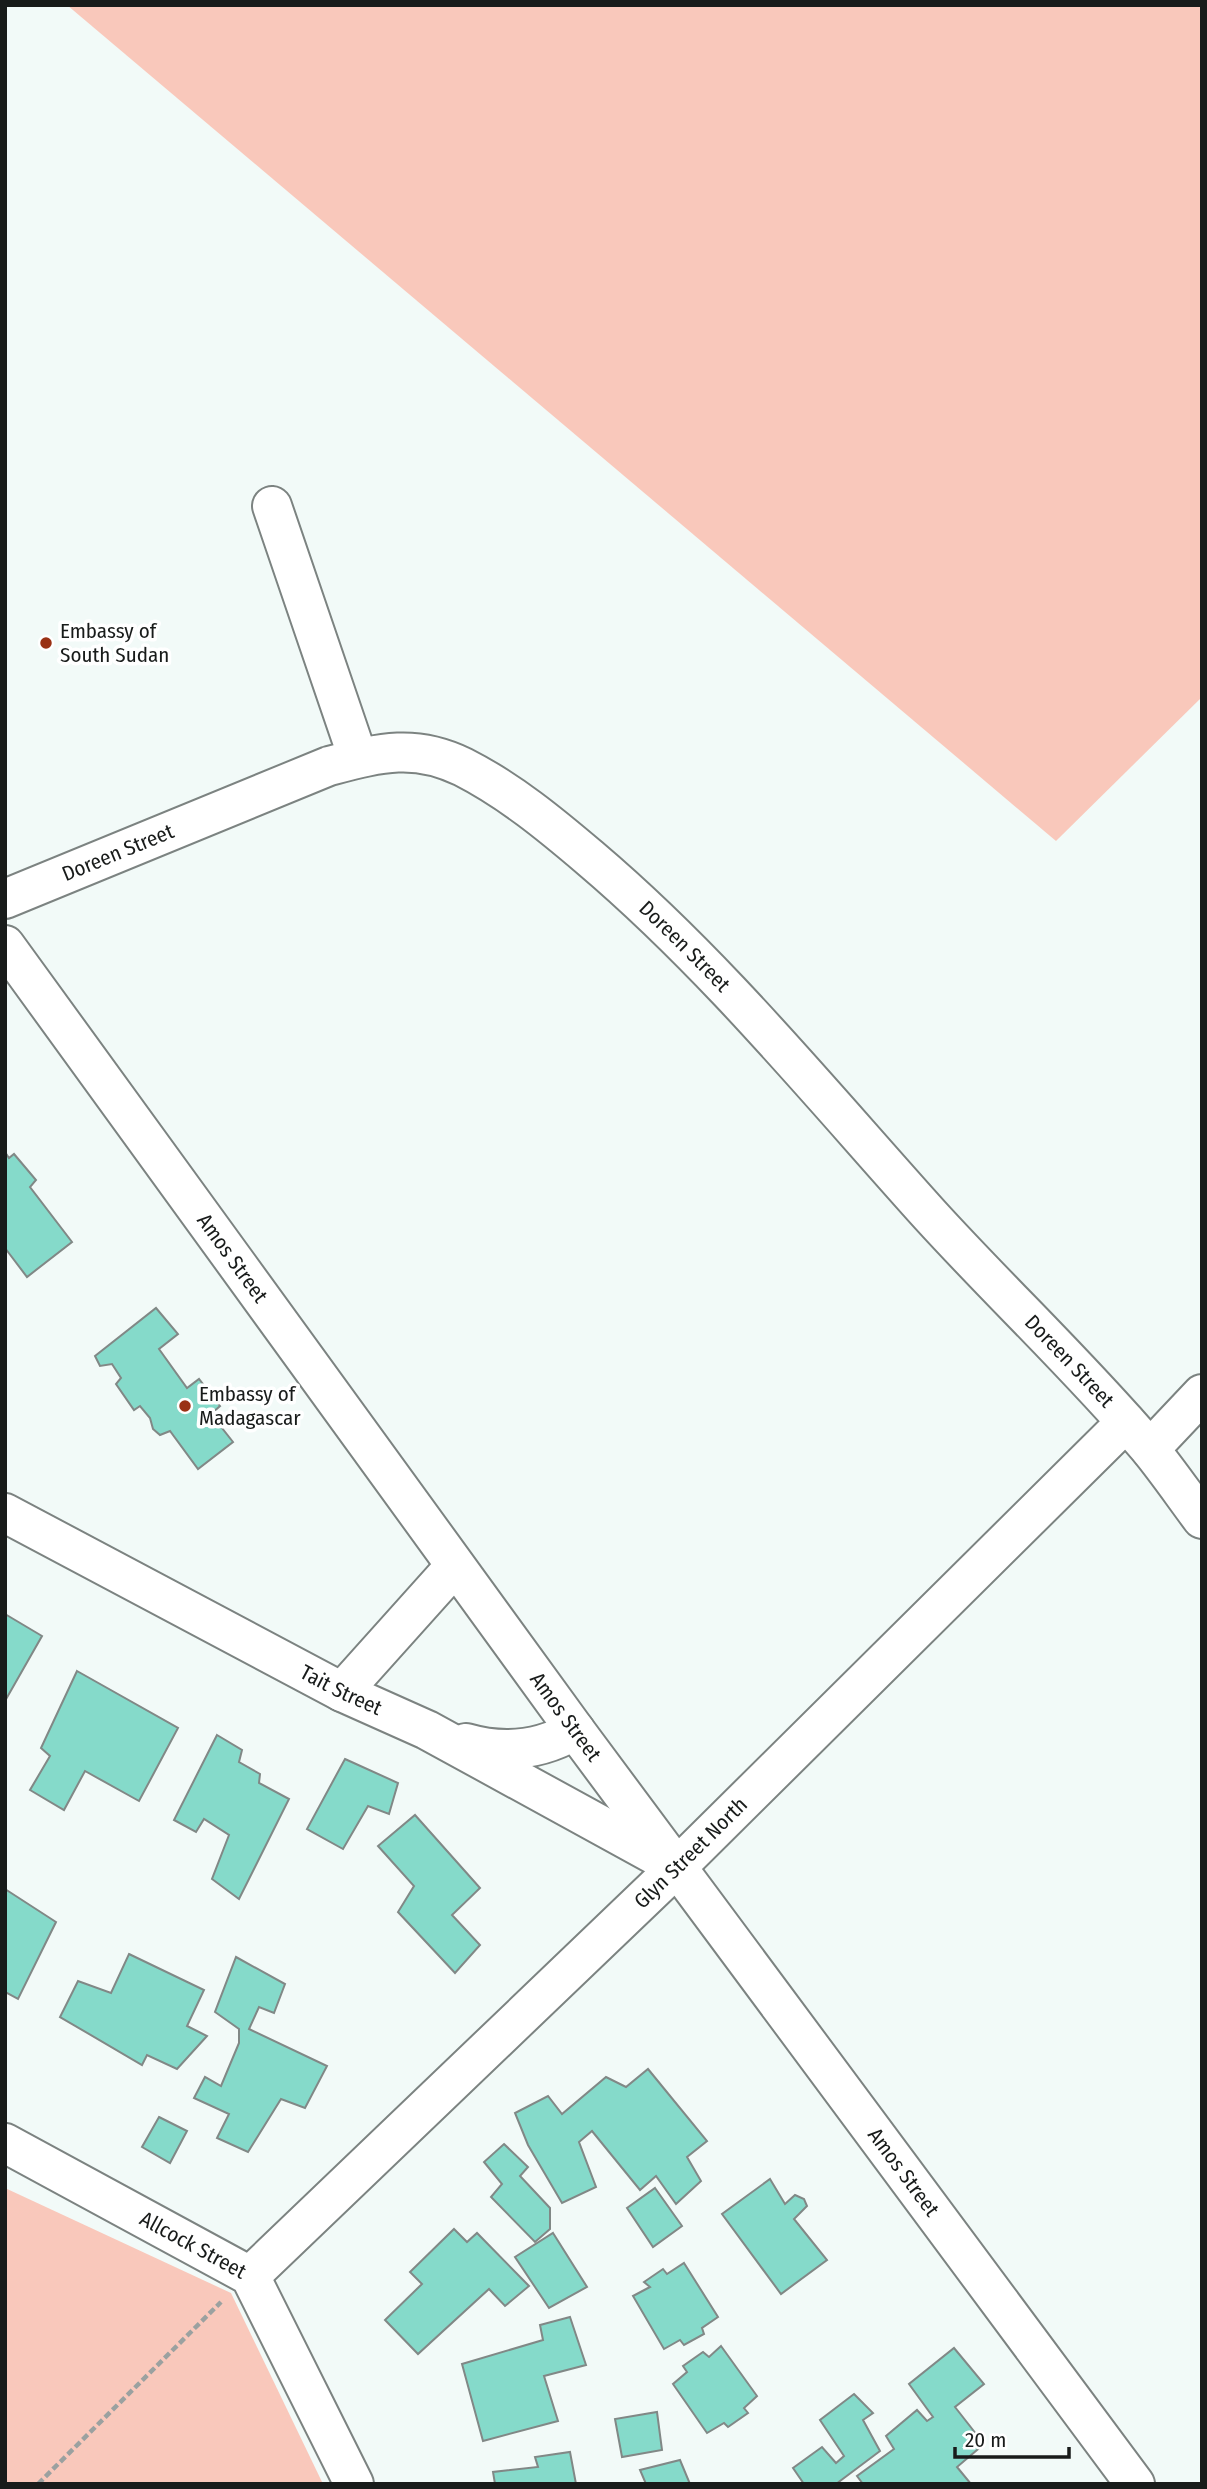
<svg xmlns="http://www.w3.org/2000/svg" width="1207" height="2489" font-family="'Fira Sans Condensed',sans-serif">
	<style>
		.green { fill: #f9c8bb }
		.building { fill: #85daca; stroke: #818886; stroke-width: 2 }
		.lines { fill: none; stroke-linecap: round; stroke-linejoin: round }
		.minor-casing { stroke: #7c8381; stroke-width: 42 }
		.path { stroke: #9ba1a0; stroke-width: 4.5; stroke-dasharray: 7 3.5; stroke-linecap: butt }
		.minor { stroke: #fff; stroke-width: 38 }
		.poi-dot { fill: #993114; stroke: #fff; stroke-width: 2.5 }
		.labels { text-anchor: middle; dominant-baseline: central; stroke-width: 7; stroke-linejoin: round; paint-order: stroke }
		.poi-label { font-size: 21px; fill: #181b1a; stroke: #fff; text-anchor: start }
		.street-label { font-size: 21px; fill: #181b1a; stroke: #fff }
	</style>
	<rect width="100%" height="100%" fill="#f2faf8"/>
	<g class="green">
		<path d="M67 5H1202V697L1056 841Z"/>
		<path d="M5 2188 231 2293 323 2484H5Z"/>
	</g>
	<g class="building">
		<path d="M5 1152 9 1158 14 1154 36 1180 30 1187 72 1242 27 1277 5 1248Z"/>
		<path d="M156 1308 178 1334 159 1349 187 1388 199 1379 220 1406 211 1414 233 1442 198 1469 170 1431 160 1435 153 1429 150 1418 140 1406 134 1410 116 1384 121 1378 112 1364 100 1366 95 1356Z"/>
		<path d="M5 1614 42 1636 5 1701Z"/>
		<path d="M77 1671 178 1728 139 1801 85 1771 64 1810 30 1790 50 1756 41 1748Z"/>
		<path d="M217 1735 242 1750 239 1762 260 1774 259 1783 289 1799 239 1899 212 1879 229 1835 204 1819 196 1832 174 1820Z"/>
		<path d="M345 1759 398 1783 389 1814 368 1806 343 1849 307 1829Z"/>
		<path d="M415 1815 480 1888 452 1915 480 1945 455 1973 398 1912 414 1886 378 1846Z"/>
		<path d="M5 1889 56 1922 18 1999 5 1992Z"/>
		<path d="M129 1954 204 1990 187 2026 207 2036 177 2069 147 2055 142 2065 60 2017 78 1981 111 1993Z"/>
		<path d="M236 1957 285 1984 274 2013 259 2007 249 2029 327 2066 305 2108 281 2099 248 2152 217 2138 229 2114 194 2098 205 2077 221 2086 239 2043V2029L215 2012Z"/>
		<path d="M648 2069 707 2141 687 2157 701 2181 676 2204 656 2176 640 2190 592 2131 579 2142 596 2187 562 2203 528 2145 515 2113 548 2096 562 2114 606 2077 626 2087Z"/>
		<path d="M159 2117 187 2131 170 2163 142 2147Z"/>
		<path d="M504 2144 528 2167 520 2176 550 2208V2229L535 2242 491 2197 502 2184 484 2162Z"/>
		<path d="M770 2179 785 2204 795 2195 804 2199 807 2206 794 2219 827 2260 781 2294 722 2214Z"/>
		<path d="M655 2188 682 2226 653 2247 627 2208Z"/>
		<path d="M454 2229 467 2242 477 2233 529 2286 505 2306 489 2289 418 2354 385 2320 422 2284 410 2272Z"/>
		<path d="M553 2233 587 2287 549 2308 515 2257Z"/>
		<path d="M684 2263 718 2317 702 2328 704 2334 684 2345 680 2340 664 2349 633 2296 650 2287 644 2282 663 2269 667 2274Z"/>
		<path d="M570 2317 586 2365 544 2376 558 2421 483 2441 462 2364 543 2340 540 2325Z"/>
		<path d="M721 2346 757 2396 744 2408 748 2413 728 2427 724 2423 707 2433 673 2384 687 2372 683 2366 703 2352 709 2357Z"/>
		<path d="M954 2348 984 2384 955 2407 984 2444 957 2467 971 2484H863L857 2476 894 2449 886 2436 917 2410 927 2421 933 2417 909 2384Z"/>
		<path d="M854 2394 873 2413 863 2420 880 2451 836 2484H804L793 2468 822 2447 836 2463 844 2456 820 2420Z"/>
		<path d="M657 2412 662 2450 622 2457 615 2419Z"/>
		<path d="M570 2452 576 2484H495L493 2472 538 2467 535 2457Z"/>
		<path d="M680 2460 690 2484H646L640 2470Z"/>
	</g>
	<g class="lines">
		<g class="minor-casing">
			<g id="minor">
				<path d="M272 506 358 758"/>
				<path id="s1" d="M5 899 329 766C379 753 414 743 463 767 510 791 550 824 590 858 715 964 820 1093 930 1215 1001 1293 1079 1366 1148 1447 1167 1470 1184 1495 1202 1519"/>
				<path id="s2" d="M5 945 575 1730 1135 2484"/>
				<path d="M1150 1449 1202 1394"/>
				<path id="s3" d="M5 1513 342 1692 427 1730 666 1861"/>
				<path d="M342 1692 455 1566"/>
				<path d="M466 1743C504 1754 541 1750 575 1730"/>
				<path id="s4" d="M5 2143 250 2276 354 2484"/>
				<path id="s5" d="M250 2276 677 1867 1126 1422"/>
			</g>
		</g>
		<path class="path" d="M38 2484 221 2302"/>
		<use href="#minor" class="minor"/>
	</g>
	<g class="poi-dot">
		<circle cx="46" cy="643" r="7"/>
		<circle cx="185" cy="1406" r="7"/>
	</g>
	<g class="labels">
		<g class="poi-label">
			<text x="60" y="631">Embassy of<tspan x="60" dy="24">South Sudan</tspan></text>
			<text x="199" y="1394">Embassy of<tspan x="199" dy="24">Madagascar</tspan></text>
		</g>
		<g class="street-label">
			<text stroke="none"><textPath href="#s1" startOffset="122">Doreen Street</textPath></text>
			<text stroke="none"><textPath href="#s1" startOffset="774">Doreen Street</textPath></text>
			<text stroke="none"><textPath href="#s2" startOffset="387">Amos Street</textPath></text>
			<text stroke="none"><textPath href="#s1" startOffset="1340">Doreen Street</textPath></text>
			<text stroke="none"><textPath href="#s3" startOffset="380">Tait Street</textPath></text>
			<text stroke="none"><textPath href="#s2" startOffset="954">Amos Street</textPath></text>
			<text stroke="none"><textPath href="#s5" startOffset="611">Glyn Street North</textPath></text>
			<text stroke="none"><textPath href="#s2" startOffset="1521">Amos Street</textPath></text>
			<text stroke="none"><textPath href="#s4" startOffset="214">Allcock Street</textPath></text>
		</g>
	</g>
	<rect width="1207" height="2489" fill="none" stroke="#181b1a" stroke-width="14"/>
	<path d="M955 2447v10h114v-10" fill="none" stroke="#181b1a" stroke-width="3.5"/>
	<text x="965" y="2447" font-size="21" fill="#181b1a" stroke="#ffffff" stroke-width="5" paint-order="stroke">20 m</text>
</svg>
